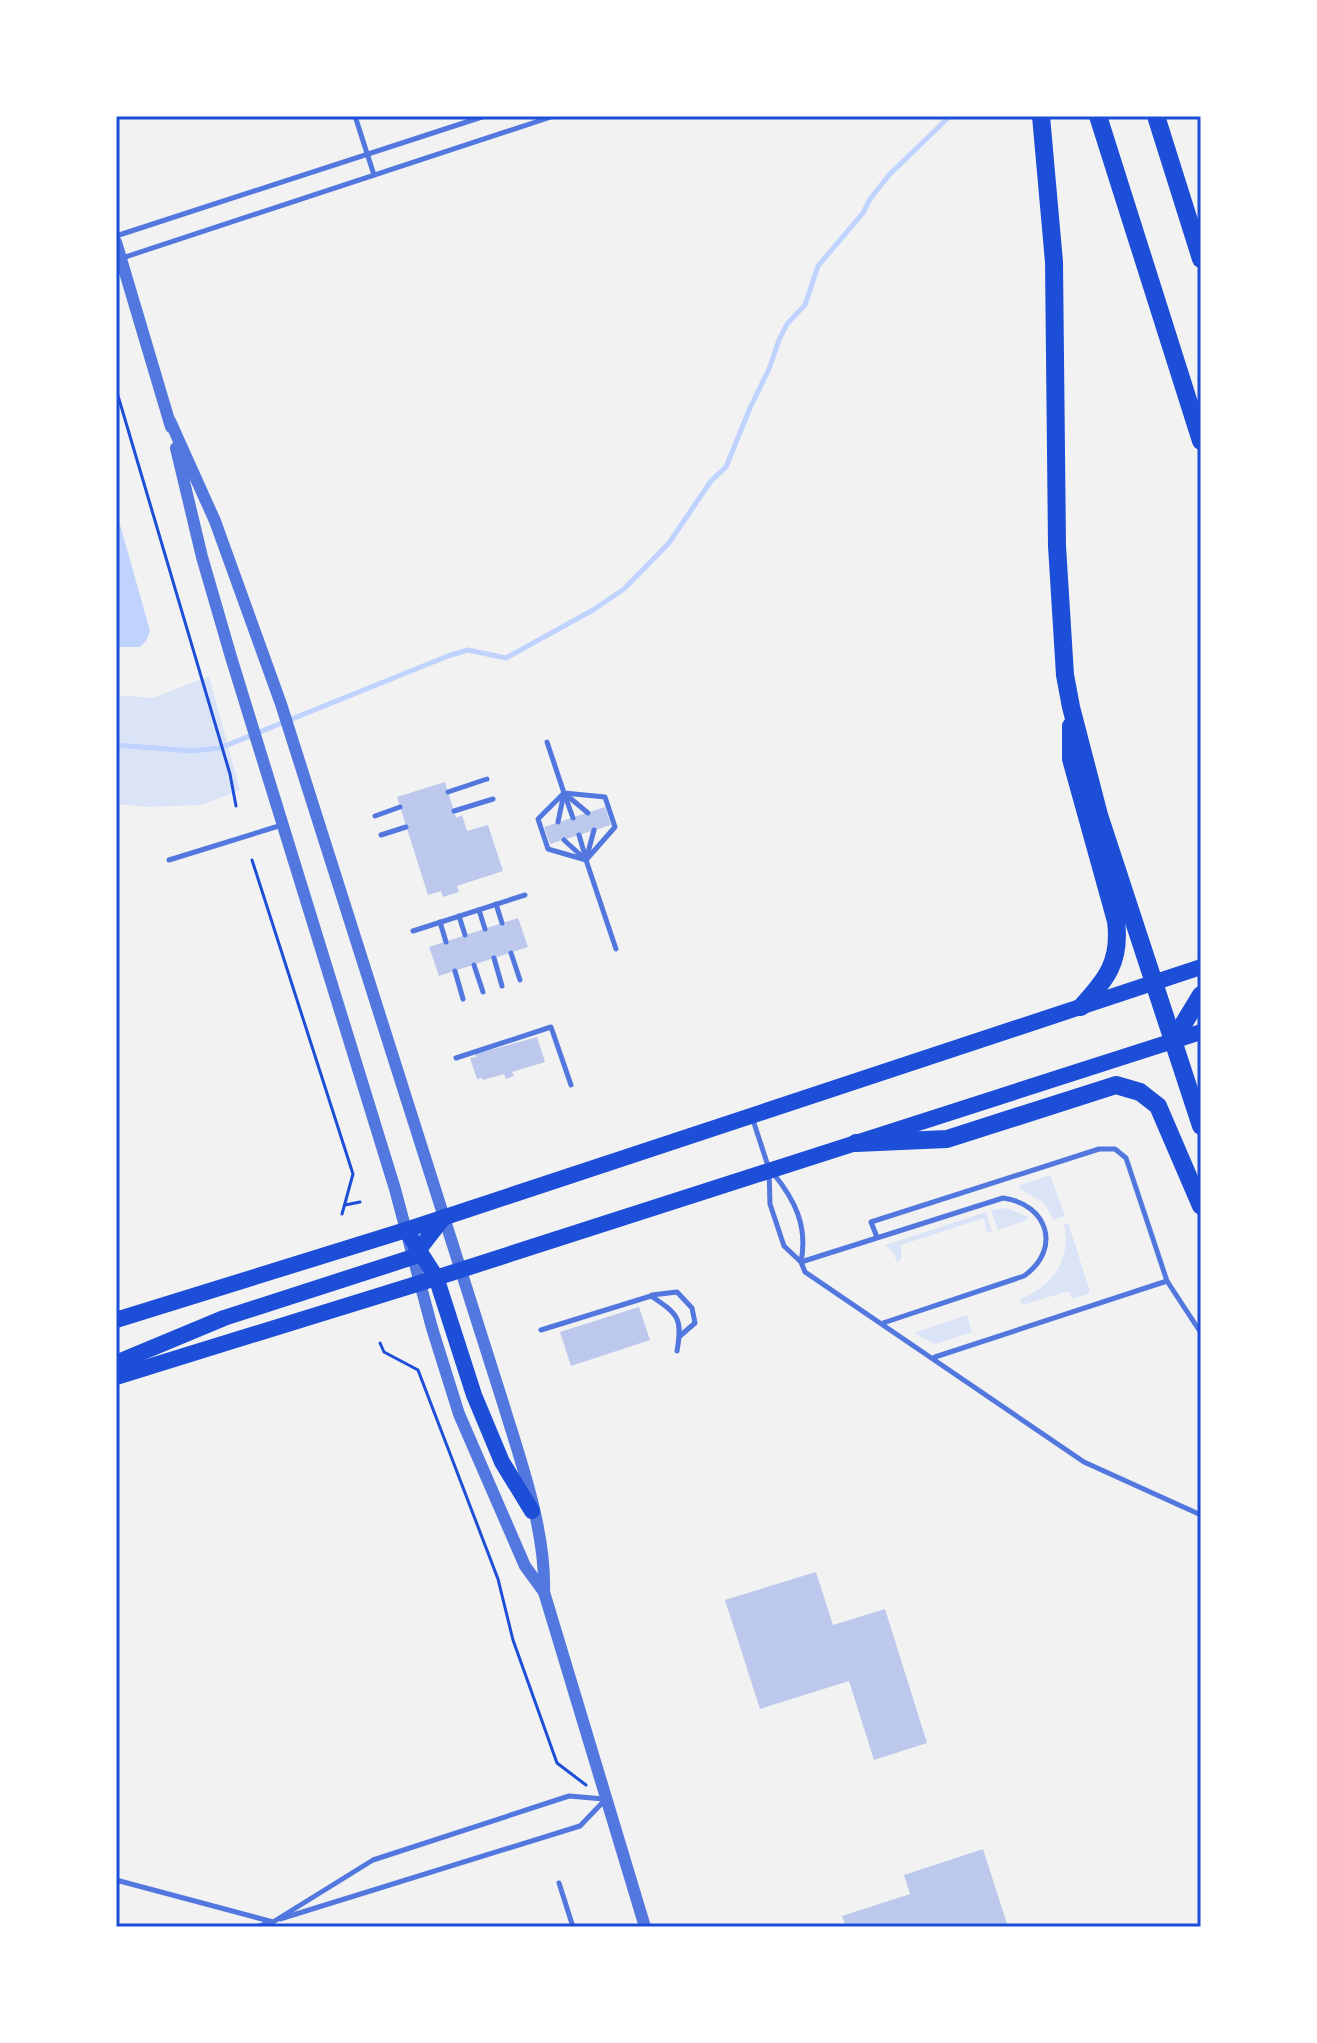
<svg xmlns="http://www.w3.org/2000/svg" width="1317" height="2043" font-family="Spectral,serif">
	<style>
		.green { fill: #dbe4f7 }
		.water { fill: #bfd3fe }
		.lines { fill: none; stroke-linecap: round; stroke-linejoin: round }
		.stream { stroke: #bfd3fe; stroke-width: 5 }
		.building { fill: #bdc9ec }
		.path { stroke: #1d4ed8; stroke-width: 3 }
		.service { stroke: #5277de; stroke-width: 5 }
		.tertiary { stroke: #5277de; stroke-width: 12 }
		.primary { stroke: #1d4ed8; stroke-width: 16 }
		.motorway { stroke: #1d4ed8; stroke-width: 18 }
		.neatline { fill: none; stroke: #1d4ed8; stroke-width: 3 }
	</style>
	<rect width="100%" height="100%" fill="#f2f2f2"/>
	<g class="green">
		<path d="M209 676 240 790 202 805 148 807 116 804V695L153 698Z"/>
		<path d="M1050 1175 1065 1216 1054 1220 1043 1202 1020 1189 1019 1185Z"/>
		<path d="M1007 1208 1028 1217 1027 1220 998 1230 991 1210Z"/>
		<path d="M986 1212 992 1232 986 1231 984 1218 901 1245V1259L897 1262 893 1252 885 1245Z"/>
		<path d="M1068 1223 1090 1291 1088 1294 1072 1299 1069 1291 1022 1305 1020 1299C1052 1287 1072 1259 1064 1224Z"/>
		<path d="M967 1315 972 1332 935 1344 914 1333Z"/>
	</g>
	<path class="water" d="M116 510 150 631 146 641 140 647H116Z"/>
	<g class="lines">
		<path class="stream" d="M116 745 192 751 220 748 448 656 468 650 506 658 593 610 624 589 669 543 711 481 726 467 750 408 769 369 779 340 787 324 805 305 818 266 863 213 870 199 889 175 950 116"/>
	</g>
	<g class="building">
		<path d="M445 782 456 818 462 815 467 831 488 825 503 871 457 886 459 892 443 897 441 891 428 895 397 797Z"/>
		<path d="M605 807 611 825 550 844 544 827Z"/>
		<path d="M518 918 528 947 439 976 429 947Z"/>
		<path d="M537 1037 545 1062 512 1072 514 1076 506 1079 504 1074 483 1080 482 1078 477 1079 470 1058 476 1057 475 1054Z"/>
		<path d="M639 1307 650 1340 571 1366 560 1332Z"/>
		<path d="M816 1572 833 1625 885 1609 927 1743 874 1760 849 1681 760 1709 725 1600Z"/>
		<path d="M983 1849 1008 1927H846L842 1916 910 1894 904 1875Z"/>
	</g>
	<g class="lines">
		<g class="path">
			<path d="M116 389 230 774 236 806"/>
			<path d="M252 860 353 1174 342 1214"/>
			<path d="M345 1205 360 1202"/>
			<path d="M380 1343 384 1352 418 1370 498 1579 513 1640 557 1763 586 1785"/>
		</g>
		<g class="service">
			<path d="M355 116 374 175"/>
			<path d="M116 236 485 116"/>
			<path d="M122 258 554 116"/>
			<path d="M547 742 564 793 605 797 615 827 586 860 616 949"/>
			<path d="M448 792 487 779"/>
			<path d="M454 811 493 799"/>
			<path d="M375 816 400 807"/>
			<path d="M573 818 564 793 538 819 548 849 586 860"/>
			<path d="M558 822 564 793 588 813"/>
			<path d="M381 835 406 827"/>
			<path d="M579 835 586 859"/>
			<path d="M564 840 586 860 594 830"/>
			<path d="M169 860 282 825"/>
			<path d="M496 904 502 923"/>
			<path d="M479 910 485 929"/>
			<path d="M459 916 465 935"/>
			<path d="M440 922 446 942"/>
			<path d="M413 931 525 895"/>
			<path d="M511 953 520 980"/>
			<path d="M494 958 502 986"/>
			<path d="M474 965 483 992"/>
			<path d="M455 971 463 999"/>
			<path d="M456 1058 551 1027 571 1085"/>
			<path d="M753 1120 769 1169 770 1204 784 1246 801 1262 805 1272 1084 1462 1201 1515"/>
			<path d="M773 1173C795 1200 808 1226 801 1262L1003 1198C1048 1204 1062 1249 1024 1276L883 1323"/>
			<path d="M877 1237 871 1222 1099 1149H1115L1126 1158 1167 1281 1201 1333"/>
			<path d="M652 1295 677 1292 692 1308 695 1323 680 1336"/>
			<path d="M541 1330 651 1296C678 1314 683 1318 677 1351"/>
			<path d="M935 1357 1167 1281"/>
			<path d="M116 1880 273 1922 373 1860 569 1796 604 1799"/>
			<path d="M559 1883 573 1927"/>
			<path d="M280 1919 580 1826 605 1800"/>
			<path d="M256 1927 271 1922"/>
		</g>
		<g class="tertiary">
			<path d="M116 242 171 427"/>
			<path d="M170 421 215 521 281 704 503 1403C521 1462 546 1531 544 1592L645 1927"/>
			<path d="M176 448 202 557 231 657 395 1189 432 1328 459 1414 525 1566 544 1592"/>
		</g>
		<g class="primary">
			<path d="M406 1230 436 1277 474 1395 502 1462 532 1511"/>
			<path d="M116 1320 406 1230 1201 967"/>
			<path d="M116 1363 224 1318 413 1257 444 1217"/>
			<path d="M116 1377 420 1283 1201 1032"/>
		</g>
		<g class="motorway">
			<path d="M1041 116 1054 262 1057 546 1065 675 1071 707 1099 815 1201 1126"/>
			<path d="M1098 116 1201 441"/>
			<path d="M1156 116 1201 259"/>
			<path d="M1071 726V759L1116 921C1121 961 1107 979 1081 1007"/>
			<path d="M1173 1041 1201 995"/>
			<path d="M856 1143 947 1139 1116 1085 1140 1092 1158 1106 1201 1206"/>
		</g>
	</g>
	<rect width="1317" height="2043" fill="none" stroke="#ffffff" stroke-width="236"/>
	<rect x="118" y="118" width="1081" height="1807" class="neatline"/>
</svg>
